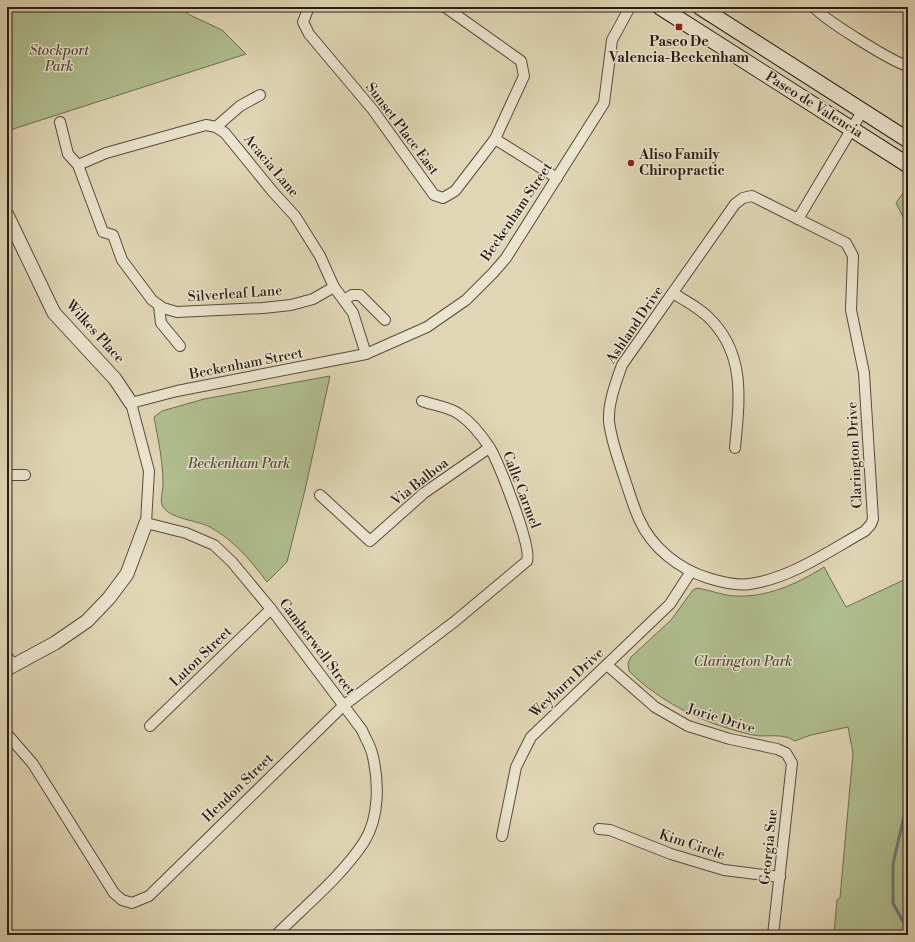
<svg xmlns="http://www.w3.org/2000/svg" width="915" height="942" font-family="'Libre Bodoni',serif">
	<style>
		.green { fill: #b0be8f; stroke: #6d6e53 }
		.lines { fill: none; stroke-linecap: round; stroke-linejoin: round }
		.stream { stroke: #6d7978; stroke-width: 3 }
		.minor-casing { stroke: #584c3e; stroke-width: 12 }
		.tertiary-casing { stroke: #584c3e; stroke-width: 15 }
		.secondary-casing { stroke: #2a1e17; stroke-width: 17 }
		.minor { stroke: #ebe4cf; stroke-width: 10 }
		.tertiary { stroke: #ebe4cf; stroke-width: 13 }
		.secondary { stroke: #ebe4cf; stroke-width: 15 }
		.poi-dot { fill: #8f2418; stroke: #ebe4cf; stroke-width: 1.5 }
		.labels { text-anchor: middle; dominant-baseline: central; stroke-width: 3; stroke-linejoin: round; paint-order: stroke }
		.poi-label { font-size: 14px; font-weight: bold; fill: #2a1e17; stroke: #ebe4cf }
		.park-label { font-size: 14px; font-style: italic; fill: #524e3b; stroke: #ebe4cf }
		.street-label { font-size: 14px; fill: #2a1e17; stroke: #ebe4cf }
	</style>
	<rect width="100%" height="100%" fill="#e0d6b5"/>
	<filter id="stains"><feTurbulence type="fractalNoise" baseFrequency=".005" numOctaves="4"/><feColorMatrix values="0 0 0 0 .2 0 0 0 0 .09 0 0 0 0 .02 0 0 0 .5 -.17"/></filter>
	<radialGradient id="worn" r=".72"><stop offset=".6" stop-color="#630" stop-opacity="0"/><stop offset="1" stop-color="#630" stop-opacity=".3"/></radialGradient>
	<g class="green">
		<path d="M7 7H179L190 15 222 30 246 54 7 131Z"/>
		<path d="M908 186V233L906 223 896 203Z"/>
		<path d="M330 376 305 490 287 562 267 582C251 561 235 541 210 527 197 520 168 519 162 505 160 499 163 490 163 484 163 461 158 439 154 417L162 411 204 399Z"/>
		<path d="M824 567 846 607 908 578V935H834L837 900 840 898 853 753 848 727 811 735 795 741C781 732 767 738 753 735 707 725 662 704 629 671L628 663 631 657 671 620 693 590 697 588C710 590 721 595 734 596 766 598 797 584 824 567Z"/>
	</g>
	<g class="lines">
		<path class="stream" d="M908 799 893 864V903L908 931"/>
		<g class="minor-casing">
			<g id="minor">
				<path d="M309 7 303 22 309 34 373 110 434 195 443 198 455 191 495 139 524 76 521 61 445 7"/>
				<path d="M814 7C823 19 894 63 908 66"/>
				<path d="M60 122 68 154 78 165 103 232 113 235 122 260 152 300 163 308 177 312 263 308 291 305 313 299 334 287"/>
				<path d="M216 127 240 106 260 95"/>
				<path d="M495 139 557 178"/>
				<path d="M78 165 106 153 206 125 216 127 225 133 273 192 295 216 320 256 334 287 353 313 366 354"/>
				<path d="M752 196 846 243 853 256 851 310 864 373 873 519 871 524 865 531C829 551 791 578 750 584 737 586 721 582 708 578 679 569 652 548 639 519 633 506 629 491 624 477 618 458 611 440 609 421 608 403 616 382 622 365L735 204 743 198Z"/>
				<path d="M798 219 863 110"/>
				<path d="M673 293C687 302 703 310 713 322 746 358 739 403 735 448"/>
				<path d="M344 300 352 295H360L385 320"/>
				<path d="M159 306 161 323 180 346"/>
				<path d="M7 475H25"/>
				<path d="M320 495 370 541 424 493 489 448"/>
				<path d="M7 656 13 665"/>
				<path d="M607 665 655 707 688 726 730 739 777 749 786 753 792 763 773 935"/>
				<path d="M150 726 271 609"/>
				<path d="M7 734 33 764 114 893 122 900 132 903 149 896 343 706 454 622 527 561C532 546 499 464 490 448 482 436 471 422 459 414 450 407 433 405 422 401"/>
				<path d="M599 829 610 830 671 854 724 870 780 877"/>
				<path d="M502 836 516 767 531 737 670 604 690 573"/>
				<path d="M276 935C305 906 341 877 364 842 380 817 379 780 372 753 370 745 365 738 362 730L271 609 232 562 214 545 186 533 146 523 149 471 131 403 177 391 366 354 427 327 466 300 493 273 506 258 604 103 612 40 630 7"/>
			</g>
		</g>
		<g class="tertiary-casing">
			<g id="tertiary">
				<path d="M7 215 54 313 115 379 131 403"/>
				<path d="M7 669 55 643 87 621 109 598 127 574 146 523"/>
			</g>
		</g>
		<g class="secondary-casing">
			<g id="secondary">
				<path d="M660 7 908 165"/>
				<path d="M700 7 908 140"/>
			</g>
		</g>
		<use href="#minor" class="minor"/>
		<use href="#tertiary" class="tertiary"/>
		<use href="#secondary" class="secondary"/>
	</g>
	<g class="poi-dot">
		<rect x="675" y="23" width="8" height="8" rx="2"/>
		<circle cx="631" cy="163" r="4"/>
	</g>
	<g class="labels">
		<g class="poi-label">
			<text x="679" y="42">Paseo De<tspan x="679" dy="16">Valencia-Beckenham</tspan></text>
			<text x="639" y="155" text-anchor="start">Aliso Family<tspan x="639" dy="16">Chiropractic</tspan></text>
		</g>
		<g class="park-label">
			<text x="59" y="51">Stockport<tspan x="59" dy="16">Park</tspan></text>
			<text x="239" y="464">Beckenham Park</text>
			<text x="743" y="662">Clarington Park</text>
		</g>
		<g class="street-label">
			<text transform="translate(814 105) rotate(32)">Paseo de Valencia</text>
			<text transform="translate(402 129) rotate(53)">Sunset Place East</text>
			<text transform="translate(271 166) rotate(50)">Acacia Lane</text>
			<text transform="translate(517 212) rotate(-56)">Beckenham Street</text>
			<text transform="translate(235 294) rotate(-4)">Silverleaf Lane</text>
			<text transform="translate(635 325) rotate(-56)">Ashland Drive</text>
			<text transform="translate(95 332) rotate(48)">Wilkes Place</text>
			<text transform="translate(246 364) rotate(-11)">Beckenham Street</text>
			<text transform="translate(855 455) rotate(-93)">Clarington Drive</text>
			<text transform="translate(420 482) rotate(-38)">Via Balboa</text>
			<text transform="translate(521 490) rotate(69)">Calle Carmel</text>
			<text transform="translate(317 647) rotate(53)">Camberwell Street</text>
			<text transform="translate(201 657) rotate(-44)">Luton Street</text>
			<text transform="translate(567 683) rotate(-43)">Weyburn Drive</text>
			<text transform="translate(721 719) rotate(17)">Jorie Drive</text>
			<text transform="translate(238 788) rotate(-44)">Hendon Street</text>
			<text transform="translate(692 845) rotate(18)">Kim Circle</text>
			<text transform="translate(769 847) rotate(-84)">Georgia Sue</text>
		</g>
	</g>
	<rect width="915" height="942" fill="none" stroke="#e0d6b5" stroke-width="24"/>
	<rect x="8" y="8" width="899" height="926" fill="none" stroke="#2a1e17" stroke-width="2"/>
	<rect x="12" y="12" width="891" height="918" fill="none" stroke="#2a1e17"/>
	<rect width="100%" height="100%" filter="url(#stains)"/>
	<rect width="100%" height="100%" fill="url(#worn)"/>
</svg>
